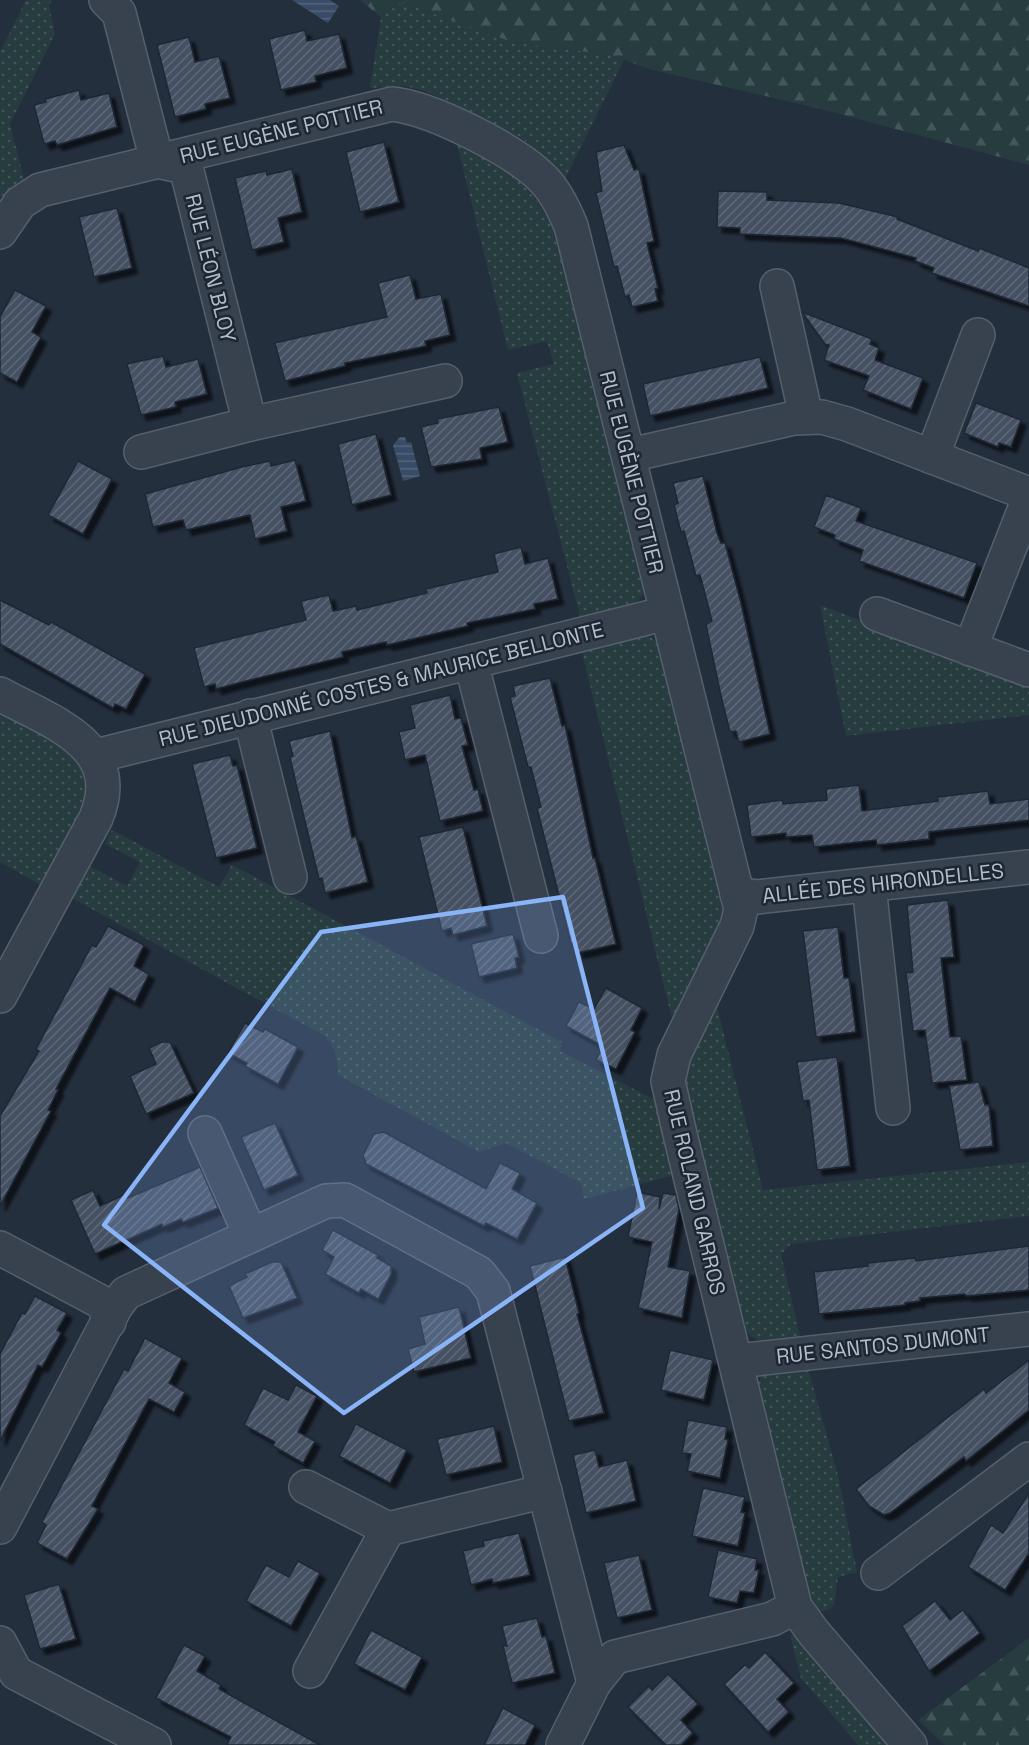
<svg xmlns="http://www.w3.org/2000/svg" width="1029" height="1745" font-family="'Space Grotesk',sans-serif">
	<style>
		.grass { fill: url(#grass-dots) }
		.forest { fill: url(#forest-firs) }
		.water { fill: url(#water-rules) }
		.building { fill: url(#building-hatch); stroke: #1f2835; stroke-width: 1.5; filter: url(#shadow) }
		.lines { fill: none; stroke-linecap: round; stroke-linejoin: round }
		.minor-casing { stroke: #565f6c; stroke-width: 36 }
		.minor { stroke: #38414e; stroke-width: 33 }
		.marked { fill: #8ab4f8; fill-opacity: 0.2; stroke: #8ab4f8; stroke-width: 4.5; stroke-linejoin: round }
		.labels { text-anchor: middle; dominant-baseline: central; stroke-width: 5; stroke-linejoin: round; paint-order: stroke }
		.street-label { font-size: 21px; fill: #b4bcc9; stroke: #1d2633 }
	</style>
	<defs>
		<pattern id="grass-dots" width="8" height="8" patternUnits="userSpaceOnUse" patternTransform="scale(1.5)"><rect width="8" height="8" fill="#263c3f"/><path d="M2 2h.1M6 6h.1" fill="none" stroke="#435659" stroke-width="1.8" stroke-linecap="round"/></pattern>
		<pattern id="forest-firs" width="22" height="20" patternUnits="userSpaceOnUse" patternTransform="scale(1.5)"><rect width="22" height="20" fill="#263c3f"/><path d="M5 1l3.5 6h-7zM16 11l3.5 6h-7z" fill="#435659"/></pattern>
		<pattern id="water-rules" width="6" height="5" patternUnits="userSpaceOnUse" patternTransform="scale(1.5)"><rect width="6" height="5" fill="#394c67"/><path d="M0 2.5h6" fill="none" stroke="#53647b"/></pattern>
		<pattern id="building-hatch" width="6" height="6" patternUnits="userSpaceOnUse" patternTransform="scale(1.5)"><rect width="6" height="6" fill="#455162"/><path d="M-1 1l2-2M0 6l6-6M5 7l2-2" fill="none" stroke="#5d6877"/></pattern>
		<filter id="shadow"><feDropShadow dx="5.5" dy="5.5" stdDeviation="1.5" flood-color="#0009"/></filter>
	</defs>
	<rect width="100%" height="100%" fill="#242f3e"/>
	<g class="grass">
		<path d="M26 0H52L49 6 55 34 10 124 24 179 0 198V52Z"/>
		<path d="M401 2 512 42 611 55 624 60 564 181 537 150 521 138 428 92 406 86 370 88 381 17Z"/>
		<path d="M457 144C511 171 531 182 558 238L645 589C638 613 602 615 581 620L517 373 554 364 547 341 508 350Z"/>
		<path d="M820 605 1029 685V715L846 736Z"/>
		<path d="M646 634 659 643 667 655 726 918 674 1027 581 648Z"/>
		<path d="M0 694 96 756 75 858 127 886 140 862 105 844 112 830 219 887 232 865 562 1042 560 1051 657 1101 689 1171 584 1199 581 1183 506 1143 479 1152 338 1075C338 1059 335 1048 325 1036L57 890 37 883 0 862Z"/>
		<path d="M716 1003 763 1190 1029 1162V1216L791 1244 781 1254 801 1341C778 1343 761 1347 744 1330L684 1094V1067Z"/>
		<path d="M808 1369 838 1475 857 1572 838 1577 834 1605C826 1613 820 1612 811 1607L755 1390 762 1376Z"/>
		<path d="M790 1635 798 1636 892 1745H858L801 1678Z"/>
	</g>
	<g class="forest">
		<path d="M360 0H1029V165L825 110 649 69 611 55 512 42 401 2 381 17Z"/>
		<path d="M1029 1638V1745H945L918 1720Z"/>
	</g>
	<g class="water">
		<path d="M292 0H330L339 6 328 23Z"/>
		<path d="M400 437H405L407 443 411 442 420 476 403 481 393 445Z"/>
	</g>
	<g class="building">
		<path d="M305 30 307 41 339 34 347 68 315 76 316 82 281 90 269 39Z"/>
		<path d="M189 37 195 62 219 56 230 98 205 104 206 109 175 117 157 45Z"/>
		<path d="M79 90 81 100 109 93 117 127 57 145 55 141 44 144 34 105 46 102 45 99Z"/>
		<path d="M384 142 399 202 360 212 346 152Z"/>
		<path d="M624 145 634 170 639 169 654 241 647 243 658 288 655 289 658 301 632 307 629 295 625 297 617 266 614 267 596 193 602 191 596 152Z"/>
		<path d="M292 169 302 212 278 218 284 242 252 250 235 178 266 171 267 175Z"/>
		<path d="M718 191 767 192V200L839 203 898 217 897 219 978 251 979 248 1029 268V306L932 273 934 268 915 261 916 258 841 238 740 234V228L717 227Z"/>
		<path d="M117 208 132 268 94 277 79 217Z"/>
		<path d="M410 275 416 299 441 294 450 335 425 341 426 346 345 363V366L285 381 275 343 387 317 378 283Z"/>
		<path d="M15 290 46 306 32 332 41 337 17 382 0 373V317Z"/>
		<path d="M802 312 872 339 870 344 879 348 875 360 923 378 911 409 863 390 869 376 824 360 829 345 825 344Z"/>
		<path d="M163 356 166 367 198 359 207 394 175 402 176 407 141 415 127 364Z"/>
		<path d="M760 357 768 388 650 416 643 384Z"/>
		<path d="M976 403 1021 420 1011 447 999 443 998 447 964 433Z"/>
		<path d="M499 407 508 442 480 448 482 459 431 467 421 427 438 423 437 419Z"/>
		<path d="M376 434 391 495 352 505 338 444Z"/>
		<path d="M295 460 306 501 281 507 287 531 255 539 250 515 186 530 183 520 153 527 145 494 242 467 270 461 271 466Z"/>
		<path d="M78 461 112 479 83 534 48 515Z"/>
		<path d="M703 476 717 533 721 543H725L741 603 770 734 739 742 736 731 730 732 721 696 706 625 712 621 700 575 696 576 684 531 681 532 674 505 678 503 673 483Z"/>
		<path d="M826 495 861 508 856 521 977 563 964 598 859 561 863 550 834 539 835 535 814 527Z"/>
		<path d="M521 547 525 564 548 558 558 599 534 604 535 609 467 623 468 626 387 645 386 642 342 652 343 657 238 683 216 689 215 684 204 687 194 648 306 620 301 601 329 595 333 611 356 606 357 610 427 593 426 589 498 572 494 554Z"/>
		<path d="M0 600 49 625 51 622 145 674 126 709 115 704 113 708 0 644Z"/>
		<path d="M550 678 562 726 565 725 593 858H595L616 944 578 953 575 943 571 944 537 808 541 807 531 767H528L510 697 515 696 513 686Z"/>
		<path d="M450 695 455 719 461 718 468 745 462 746 474 790 478 789 483 811 440 821 425 755 405 760 399 732 415 728 410 705Z"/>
		<path d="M330 731 352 838 356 836 368 882 325 893 322 878 319 879 297 788 290 757 293 756 289 741Z"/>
		<path d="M230 755 233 766 237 765 257 848 216 858 192 764Z"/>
		<path d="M859 785 862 811 938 801V797L988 791 990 804 1029 799V820L929 832V839L877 845 876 840 814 847 812 835 786 837V833L751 837 747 805 782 800 783 804 827 800 826 789Z"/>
		<path d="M463 827 487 926 453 935 451 928 442 931 419 837Z"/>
		<path d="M948 900 954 957 941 958 950 1037 961 1036 967 1080 932 1083 925 1030 913 1031 906 973 913 972 907 905Z"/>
		<path d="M108 926 144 945 134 966 149 974 135 1002 110 988 56 1089 58 1090 48 1110 51 1111 0 1206V1116L39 1051 36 1049 92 945 96 947Z"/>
		<path d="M838 927 844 978H849L856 1032 816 1037 803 931Z"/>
		<path d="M513 934 519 957 515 958 517 968 479 977 471 944Z"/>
		<path d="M606 988 642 1008 631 1030 635 1032 616 1069 596 1060 603 1046 566 1026 579 1002 594 1009Z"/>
		<path d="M245 1023 263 1032 265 1029 298 1047 278 1084 245 1066 247 1063 228 1053Z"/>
		<path d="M162 1042H170L194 1093 146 1114 130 1076 156 1064 149 1048Z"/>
		<path d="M837 1057 850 1166 817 1170 809 1100 803 1101 797 1062Z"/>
		<path d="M979 1082 985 1105H989L993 1146 960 1150 949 1086Z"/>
		<path d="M275 1123 298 1175 264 1190 241 1137Z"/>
		<path d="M384 1132 486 1189 500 1163 520 1173 512 1189 537 1203 517 1239 486 1223 484 1226 366 1164 363 1155 374 1134Z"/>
		<path d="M200 1167 218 1208 183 1222 181 1219 163 1227 162 1224 95 1254 71 1200 93 1190 100 1206 126 1194 128 1198Z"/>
		<path d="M637 1192 660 1197 659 1209 663 1193 676 1195 679 1209 668 1267 690 1271 682 1318 638 1308 652 1242 628 1237Z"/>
		<path d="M333 1230 378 1255 377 1258 391 1266V1274L378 1299 361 1289 359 1293 325 1274 334 1257 322 1250Z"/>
		<path d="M1029 1246V1290L966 1296 965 1294 920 1298V1301L905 1303V1305L819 1314 814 1272 868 1266V1263L915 1258 916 1261Z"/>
		<path d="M565 1257 579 1313 577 1314 604 1413 569 1421 530 1266Z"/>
		<path d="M272 1262H281L297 1298 243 1318 229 1286 247 1277 245 1274Z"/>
		<path d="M35 1296 67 1313 57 1330 61 1333 42 1367 38 1365 0 1441V1354L22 1313 25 1314Z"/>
		<path d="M459 1307 471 1358 414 1372 408 1349 425 1344 419 1317Z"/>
		<path d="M145 1338 182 1358 169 1383 185 1392 174 1412 149 1399 92 1506 98 1509 67 1559 37 1543 46 1525 42 1522 124 1369 128 1371Z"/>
		<path d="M670 1350 713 1360 704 1400 661 1390Z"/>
		<path d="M1029 1360V1410L966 1461 964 1457 890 1513 884 1515 869 1506 856 1489 984 1389 986 1393Z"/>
		<path d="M296 1385 317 1396 298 1432 315 1441 303 1463 273 1446 275 1442 244 1425 263 1388 288 1400Z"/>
		<path d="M688 1420 727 1427 725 1439 728 1440 720 1478 687 1471 691 1454 682 1453Z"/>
		<path d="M356 1424 407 1450 390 1483 339 1456Z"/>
		<path d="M494 1426 502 1462 446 1475 437 1439Z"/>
		<path d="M595 1450 599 1467 627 1460 636 1501 586 1513 573 1455Z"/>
		<path d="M703 1488 745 1497 741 1512 745 1513 738 1546 692 1536Z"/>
		<path d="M1029 1493V1553L1005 1590 968 1567 991 1525 1003 1533Z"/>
		<path d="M519 1533 530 1575 493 1583 492 1579 471 1585 463 1551 484 1546 483 1541Z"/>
		<path d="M718 1550 757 1559 755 1570H759L754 1593 740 1591 737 1603 708 1597Z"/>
		<path d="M639 1555 652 1610 617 1618 604 1563Z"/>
		<path d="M298 1561 320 1573 291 1626 246 1601 266 1565 289 1577Z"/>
		<path d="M59 1584 76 1639 40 1649 24 1595Z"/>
		<path d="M935 1601 950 1620 963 1610 980 1633 929 1671 902 1626Z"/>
		<path d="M537 1618 542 1637 546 1636 555 1673 512 1683 503 1646H507L502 1626Z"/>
		<path d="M371 1630 422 1657 405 1690 354 1664Z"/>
		<path d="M184 1645 205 1656 197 1671 221 1685 219 1689 320 1745H227L231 1737 156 1698Z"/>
		<path d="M765 1652 794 1683 777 1699 789 1712 768 1732 724 1684 745 1665 749 1668Z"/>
		<path d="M668 1674 698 1704 681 1720 693 1733 681 1745H666L628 1707 649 1686 652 1690Z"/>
		<path d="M503 1708 535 1725 525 1745H484Z"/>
	</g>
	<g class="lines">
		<g class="minor-casing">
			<g id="minor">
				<path d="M106 0 119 13 157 161"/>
				<path d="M157 161 186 167 250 424"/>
				<path d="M0 232 20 203 40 190 392 104C431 108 515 150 543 179 556 192 564 209 571 226L741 909 737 926 674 1055 668 1081 679 1130 795 1607 814 1633 910 1745"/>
				<path d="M777 286 806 416"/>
				<path d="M141 452 250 424 445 381"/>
				<path d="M630 455 794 418 822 417 847 424 1029 494"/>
				<path d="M932 457 978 335"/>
				<path d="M877 614 1029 670"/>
				<path d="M970 649 1029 498"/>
				<path d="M471 662 541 936"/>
				<path d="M0 694C51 722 126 745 96 818L0 996"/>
				<path d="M250 716 290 877"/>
				<path d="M96 756 667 613"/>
				<path d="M869 886 893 1108"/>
				<path d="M737 894 757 897 1029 867"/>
				<path d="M205 1133 250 1234"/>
				<path d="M0 1248 99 1301 105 1306 109 1322"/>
				<path d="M737 1361 1029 1329"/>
				<path d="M306 1487 388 1529 545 1491"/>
				<path d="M0 1527 116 1306 126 1293 326 1201 345 1200 479 1273 493 1291 594 1683"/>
				<path d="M878 1573 1029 1459"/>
				<path d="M0 1643 16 1673 154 1745"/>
				<path d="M310 1671 388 1529"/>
				<path d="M563 1745 594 1683 615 1657 772 1619 795 1607"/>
			</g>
		</g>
		<use href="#minor" class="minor"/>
	</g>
	<path class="marked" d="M563 897 643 1208 344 1413 104 1225 321 932Z"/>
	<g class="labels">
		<g class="street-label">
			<text transform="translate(281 131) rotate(-14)">RUE EUGÈNE POTTIER</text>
			<text transform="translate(211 268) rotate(76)">RUE LÉON BLOY</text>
			<text transform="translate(632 472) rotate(76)">RUE EUGÈNE POTTIER</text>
			<text transform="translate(381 684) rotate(-14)">RUE DIEUDONNÉ COSTES &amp; MAURICE BELLONTE</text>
			<text transform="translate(883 883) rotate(-6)">ALLÉE DES HIRONDELLES</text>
			<text transform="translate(695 1192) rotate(77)">RUE ROLAND GARROS</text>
			<text transform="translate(883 1345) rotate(-6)">RUE SANTOS DUMONT</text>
		</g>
	</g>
</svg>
